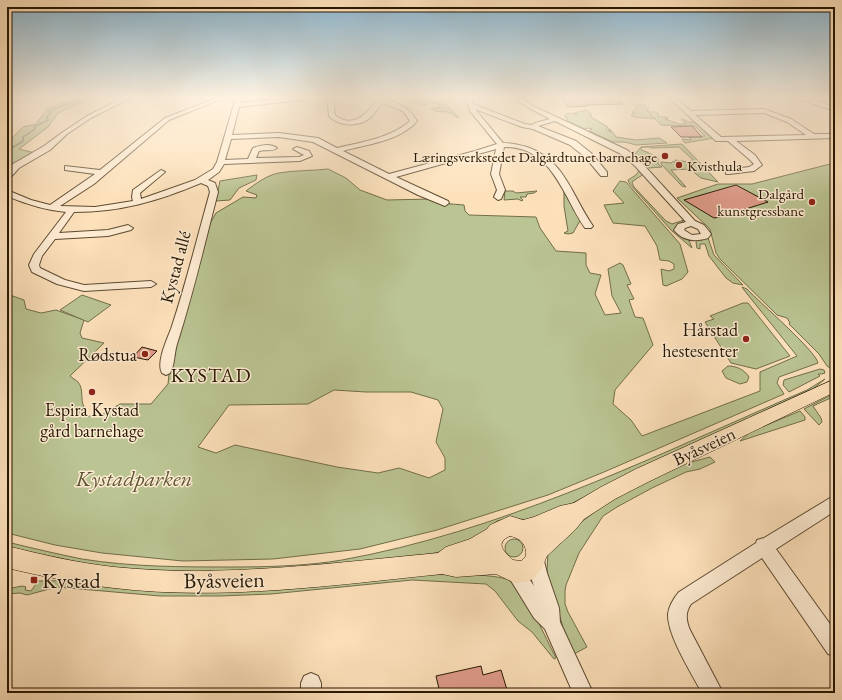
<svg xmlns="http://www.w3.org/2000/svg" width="842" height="700" font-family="'EB Garamond',serif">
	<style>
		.green { fill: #bbc493; stroke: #716e4a; fill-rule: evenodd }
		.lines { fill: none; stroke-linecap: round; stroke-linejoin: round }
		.stream { stroke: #6f7b6c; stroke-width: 1.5 }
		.building { fill: #df9b8a; stroke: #271702 }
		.minor-casing { stroke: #5c4a30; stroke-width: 2 }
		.major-casing { stroke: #271702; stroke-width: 1 }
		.minor { fill: #feecd3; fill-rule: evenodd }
		.major { fill: #fde1bb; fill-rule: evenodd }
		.poi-dot { fill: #8f2418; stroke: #feecd3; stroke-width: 1.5 }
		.labels { text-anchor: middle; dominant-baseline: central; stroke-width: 3; stroke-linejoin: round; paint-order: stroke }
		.far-poi-label { font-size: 15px; fill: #271702; stroke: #feecd3; text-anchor: end }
		.street-label { font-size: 18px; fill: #271702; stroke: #feecd3 }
		.poi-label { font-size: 18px; fill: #271702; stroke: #feecd3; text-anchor: end }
		.quarter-label { font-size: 20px; letter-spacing: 1px; fill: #271702; stroke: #feecd3 }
		.near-park-label { font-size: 22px; font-style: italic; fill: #5b5435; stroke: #feecd3 }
		.near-poi-label { font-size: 22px; fill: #271702; stroke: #feecd3; text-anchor: start }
		.near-street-label { font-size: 22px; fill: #271702; stroke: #feecd3 }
	</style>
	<rect width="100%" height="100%" fill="#fde1bb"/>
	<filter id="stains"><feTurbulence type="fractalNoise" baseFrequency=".005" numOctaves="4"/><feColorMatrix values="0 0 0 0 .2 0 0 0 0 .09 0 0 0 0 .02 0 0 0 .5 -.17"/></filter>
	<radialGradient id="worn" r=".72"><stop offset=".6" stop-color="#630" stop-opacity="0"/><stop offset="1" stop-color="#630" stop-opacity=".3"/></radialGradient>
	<g class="green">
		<path d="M77 97H93L58 113 48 127 19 149 35 153 7 172V143L23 127 36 124 47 109Z"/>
		<path d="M399 97H420L439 102 443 101 459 118C455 117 452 113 447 112 440 111 438 113 431 109L441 107 436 103 423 105Z"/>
		<path d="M636 105H646L645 109 651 115 650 116 656 119 634 117 631 115 635 113 632 112 636 108Z"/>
		<path d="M648 107 649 108 647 110 650 112H657L659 114 657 115 660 117H666L668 118 665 119 679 124H686L681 119H683L688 122H693L689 126 661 125 647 110Z"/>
		<path d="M587 110 592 115 589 116 608 127 606 129 610 132H611L608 129H610L616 137 636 140 659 138 667 143 636 145 625 142H613L589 131 592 129 589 128 585 129 566 120 568 118 565 117 566 114 573 113 576 116 577 115 574 113Z"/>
		<path d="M695 122H697L714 138 685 143 682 139 691 140 689 137 705 136 696 127 692 126Z"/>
		<path d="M682 144 718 182 701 178 690 169 671 170 686 187 682 186 661 164V162L671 163 674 161 677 166H682V164L675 160 688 162 693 160 679 147 651 148 649 147H642L641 150 647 152 658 158V164L662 167 649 168 634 155 641 147Z"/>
		<path d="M830 164 835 166V369L833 370 827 366 819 354 789 324 790 323 787 318 777 315 720 259 716 253 710 229 677 198 718 184H752Z"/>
		<path d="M328 169 346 178 360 190 387 200 430 199 439 203 464 205 465 211 469 215 536 217 540 228 556 251 586 253V265L590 273 601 275 595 294 605 315 621 313 612 296 608 269 620 263 623 265 631 284 627 285 634 299 629 300 635 317 643 318 653 345 615 390 613 404 631 420 642 436 760 391V372L797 356 744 290 742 287 747 289C759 302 816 351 818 363L779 377 777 383 784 394 604 472 548 495 437 530 360 549 273 559 183 561 102 553 55 545 7 533V294L24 300 26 309 41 313 56 310 84 320 80 333 82 338 104 343 70 376C72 378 76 380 78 382 84 389 80 399 84 407L82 413 83 416H100L120 404H151L168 384 170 364 207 229 216 213 243 197 256 198 257 195 246 191C255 184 267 175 279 173 295 170 312 171 328 169ZM334 390 366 392H411L438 400 443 409 436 442 445 458V470L429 478 399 468 378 473 337 467 235 445 216 453 198 447 229 405 308 404Z"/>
		<path d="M640 169 644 174 633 181 632 183 634 187 666 221 672 224 684 220 678 226 688 238 692 248 672 231 629 183 628 180 636 175Z"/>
		<path d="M257 175 256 180 239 188 230 200 216 201 220 181Z"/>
		<path d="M620 181 626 182 680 244 688 272 682 279 666 286 663 285 661 269 669 271 674 269V264L669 261 660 260 657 246 645 226 613 223 604 205 624 203 613 191Z"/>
		<path d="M505 191H513L516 193 537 191 534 193 527 194 526 197H520L523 200 522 201 518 199 504 200Z"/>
		<path d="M564 192 581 219 573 233 568 234 564 233 568 231 564 206Z"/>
		<path d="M708 238 714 255 743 285 733 283 726 278 709 256 705 244H700V249L697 248 696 242 697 240Z"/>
		<path d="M82 295 111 305 88 322 60 310Z"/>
		<path d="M743 303H748L790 356 756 369 731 363 705 322 714 319 710 316Z"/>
		<path d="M728 366C736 366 744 369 749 377L747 382 740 384 726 378 722 371Z"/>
		<path d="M820 369 824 370 825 373 822 374H818L820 376 789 392 783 385 784 380Z"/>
		<path d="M825 379 813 389 628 474 563 508 529 520 509 518 497 521 483 533 454 549 415 557 266 572 137 571 80 563 7 547V542C32 548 57 554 82 559 132 567 182 567 232 567 268 567 306 566 342 560 497 532 640 463 784 400L807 390Z"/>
		<path d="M835 393V396L813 406 821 418 822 422 819 425 804 409Z"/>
		<path d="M800 411 805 417V420L740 441 750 432Z"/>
		<path d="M710 457 715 462 700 469 686 472 652 488 617 507 603 516 579 553 566 585 565 591V604L568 612 587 647 574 654 563 627 549 581 547 570 548 553 560 538 604 505 630 490 680 465Z"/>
		<circle cx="514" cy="548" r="9"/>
		<path d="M412 575C431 575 497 572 510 581 528 596 545 637 556 658L554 659 532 632 518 621 495 591 486 584 412 580 271 594 220 596H160L57 587 27 595 20 593 7 594V589L22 586 26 587 25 590 31 591 38 581Z"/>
	</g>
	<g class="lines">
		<path class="stream" d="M7 151 23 141V137L35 129 34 127 48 120 47 117 51 113 49 111 86 97"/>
	</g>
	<g class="building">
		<path d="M573 97H617L623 104 586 105 587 106 568 107 562 99 575 98Z"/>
		<path d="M692 126 702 137H681L671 127Z"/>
		<path d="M736 185 768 202 720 217 714 218 684 200Z"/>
		<path d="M142 347 157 351 148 360 133 357Z"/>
		<path d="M481 666 483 675 501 670 508 693H440L436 676Z"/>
	</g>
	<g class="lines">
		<g class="minor-casing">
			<g id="minor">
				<path d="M125 97H132L91 118 67 134 50 150 19 168 10 178H7V171L13 164 44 146 63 132 87 116Z"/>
				<path d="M219 97H226L169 120 94 184 60 206 95 207 133 201 132 197 133 190 161 170 165 172 140 193 141 199 195 180 213 169 217 162 236 97H242L240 103 298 97H314L311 99 239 107 232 135 279 133 318 138 337 148C362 142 391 138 410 121L403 111 382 103C378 108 375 113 370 118 359 127 339 127 329 116L327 97H333L335 115C352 129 366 115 376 101L358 98 357 97C379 97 406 100 417 121 400 141 368 144 343 151L389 174 475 151 497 144 470 111 465 97H471L473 104 525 124 532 125 535 123 550 119 529 108 512 97H519L533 106 627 150 641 162 695 221 704 225 711 234 708 238C696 242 683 241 674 230L678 224 686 222 635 166 621 154 555 121 538 126 576 141 591 153 607 172V176H601L585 157 570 145 533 129 522 127 475 109 503 143C511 143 519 145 527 147 565 160 572 196 593 226L591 228H585C563 196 552 146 504 147L499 174 505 190 501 199 498 200 494 197 497 190 491 174 496 149 396 177 448 201 449 203 445 206 418 195 313 142 279 137 231 139 225 160 248 159 253 148C261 145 270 143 277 148 272 152 265 149 259 151L256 158 299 157 304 155 293 149 297 147 309 151 312 156 300 161 224 164 219 172 208 180 215 183 218 192C205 243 193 294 177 344 174 353 175 365 170 373L166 375 162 373C156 363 167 339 171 329 186 284 197 238 210 192L208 186 201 183C158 201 121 212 74 212L59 233 108 230 128 225 133 228 131 230 108 236 55 239 42 256 39 265 40 268 65 280 84 285 151 281 156 284 151 287 84 291 57 284 32 272 29 265 34 254 66 212C45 210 26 204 7 196V190L31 200 50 205 95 174 65 170V166L100 170 165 118ZM691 226 698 229 701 234 692 235 684 230 685 228Z"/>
				<path d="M668 97H674L691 111 764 109 791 119 814 134H835V138L736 141 755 155 762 165 754 171 729 174H726V170L749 167 754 164 749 159 728 141H716ZM764 113 787 122 806 135 721 137 695 115Z"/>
				<path d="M793 97H801L835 107V111Z"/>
				<path d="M14 99 19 100 7 108V103Z"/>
				<path d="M835 495V511L776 549 835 631V656L828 654 762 558 691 604C685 613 686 620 690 630L723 693H702C692 674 667 635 668 614 669 606 674 598 679 592L756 543 757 540 764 538Z"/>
				<path d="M536 551 542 553 547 573 559 608 560 622 593 693H573L545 629 534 618 505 571 508 565 514 562 520 565 534 586C530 575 526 564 530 553Z"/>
				<path d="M311 673 318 676 321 683V693H301V683L304 676Z"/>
			</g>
		</g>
		<g class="major-casing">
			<path id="major" d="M835 379V392L650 481 615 499 584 519 575 530 547 556 541 570 533 579 525 582 515 583 496 574 456 577 442 574C334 585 222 601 114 588 77 584 42 576 7 568V546C43 555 78 563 114 567 222 578 331 563 438 553L446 547 470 539 487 529 490 525 510 516 523 520 534 517 560 506 574 503 601 487 636 469ZM510 536C521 538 527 545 526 556L521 561 513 560C504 552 494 543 510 536Z"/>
		</g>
		<use href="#minor" class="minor"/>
		<use href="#major" class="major"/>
	</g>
	<linearGradient id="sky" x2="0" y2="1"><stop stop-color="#8bb8d3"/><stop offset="0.5" stop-color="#fef2e0"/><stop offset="1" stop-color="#fef2e0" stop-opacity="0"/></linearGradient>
	<rect width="842" height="195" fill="url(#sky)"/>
	<g class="poi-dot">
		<circle cx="665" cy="156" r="4"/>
		<circle cx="679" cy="165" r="4"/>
		<circle cx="812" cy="202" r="4"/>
		<circle cx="746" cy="339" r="4"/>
		<circle cx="145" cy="354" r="4"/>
		<circle cx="92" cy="392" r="4"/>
		<rect x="30" y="576" width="8" height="8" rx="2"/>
	</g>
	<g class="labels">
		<g class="far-poi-label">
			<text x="657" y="156">Læringsverkstedet Dalgårdtunet barnehage</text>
			<text x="687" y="165" text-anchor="start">Kvisthula</text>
			<text x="804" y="193">Dalgård<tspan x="804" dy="17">kunstgressbane</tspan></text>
		</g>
		<g class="street-label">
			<text transform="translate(175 267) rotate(-75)">Kystad allé</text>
			<text transform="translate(704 446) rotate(-25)">Byåsveien</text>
		</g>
		<g class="poi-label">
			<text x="738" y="329">Hårstad<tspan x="738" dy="21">hestesenter</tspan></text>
			<text x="137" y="354">Rødstua</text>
			<text x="92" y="409" text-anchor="middle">Espira Kystad<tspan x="92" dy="21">gård barnehage</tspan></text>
		</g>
		<g class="quarter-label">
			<text x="211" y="375">KYSTAD</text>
		</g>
		<g class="near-park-label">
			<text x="134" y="478">Kystadparken</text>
		</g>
		<g class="near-poi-label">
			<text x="42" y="580">Kystad</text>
		</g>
		<g class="near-street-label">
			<text transform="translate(224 580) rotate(-1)">Byåsveien</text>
		</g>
	</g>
	<rect width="842" height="700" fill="none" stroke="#fde1bb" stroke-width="24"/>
	<rect x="8" y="8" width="826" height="684" fill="none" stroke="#271702" stroke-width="2"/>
	<rect x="12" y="12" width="818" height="676" fill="none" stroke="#271702"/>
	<rect width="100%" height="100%" filter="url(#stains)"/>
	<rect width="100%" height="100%" fill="url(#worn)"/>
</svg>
